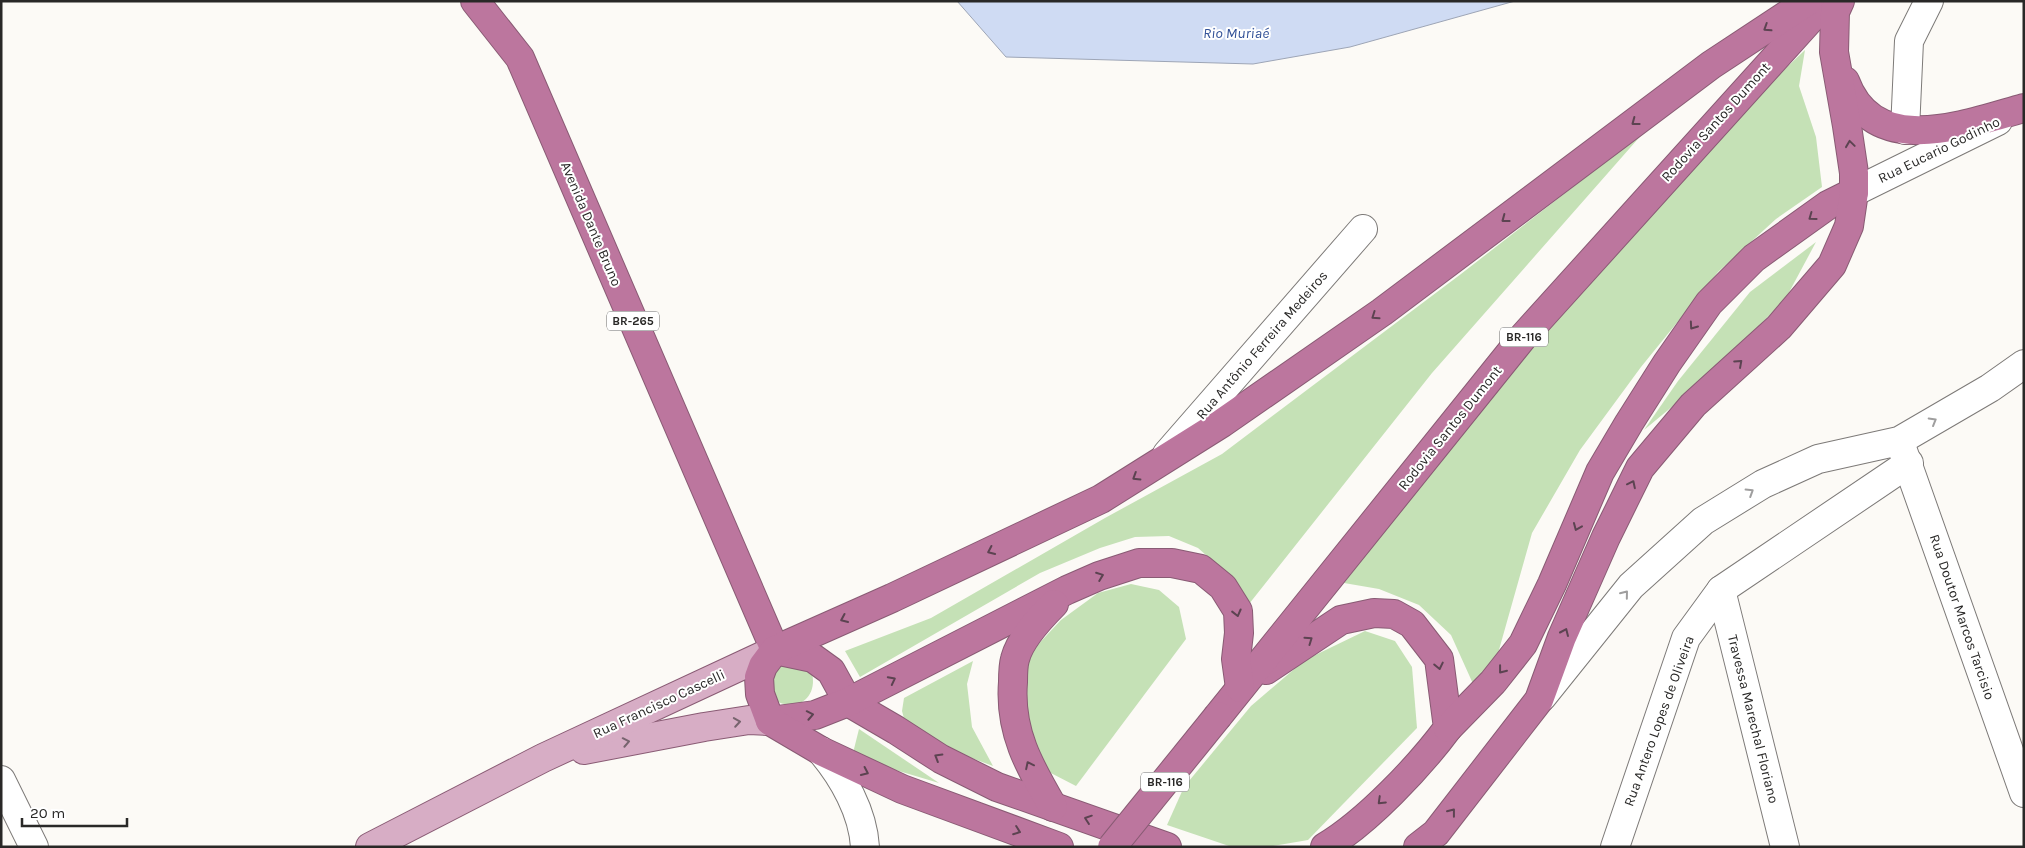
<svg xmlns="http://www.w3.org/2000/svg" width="2025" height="848" font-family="Karla,sans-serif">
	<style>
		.green { fill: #c5e1b6 }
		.water { fill: #cfdbf3; stroke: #9da5b6 }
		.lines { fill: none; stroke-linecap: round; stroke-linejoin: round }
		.minor-casing { stroke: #7d7a78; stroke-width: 30 }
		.major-casing { stroke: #895b74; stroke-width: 30 }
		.highway-casing { stroke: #895b74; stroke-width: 30 }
		.minor { stroke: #fff; stroke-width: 28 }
		.major { stroke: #d7adc5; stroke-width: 28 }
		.highway { stroke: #bc769e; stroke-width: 28 }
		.highway-bridge-casing { stroke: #895b74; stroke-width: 30; stroke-linecap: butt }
		.highway-bridge { stroke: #bc769e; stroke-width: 28 }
		.oneway { stroke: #5c4351 }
		.oneway2 { stroke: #9f9e9e }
		.oneway3 { stroke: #77646e }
		.labels { text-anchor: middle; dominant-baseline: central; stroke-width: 4; stroke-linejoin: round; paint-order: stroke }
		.shield { fill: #fff; stroke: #696868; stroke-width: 1 }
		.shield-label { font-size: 12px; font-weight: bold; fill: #292827 }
		.street-label { font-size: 14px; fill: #292827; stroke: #fff }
		.water-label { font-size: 15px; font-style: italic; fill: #335298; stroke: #fff }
	</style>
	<rect width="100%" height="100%" fill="#fcfaf6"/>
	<g class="green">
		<path d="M1805 50 1799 86 1816 137 1822 187 1776 219 1718 272 1641 367 1580 450 1532 533 1495 664 1474 686 1451 635 1419 605 1379 589 1344 583 1554 314 1735 117Z"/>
		<path d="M1644 132 1432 373 1249 604 1215 563 1198 548 1169 536 1135 537 1100 548 1040 573 860 677 845 651 931 618 1105 518 1222 454 1461 274Z"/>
		<path d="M1816 242 1786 298 1715 371 1644 430 1678 381 1750 292Z"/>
		<path d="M1131 584 1159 590 1179 607 1186 639 1076 786 1045 770 1022 714 1024 679 1032 651 1061 620 1098 593Z"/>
		<path d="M1365 631 1395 641 1412 667 1417 728 1308 840 1267 847H1232L1167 825 1184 787 1251 706 1305 660Z"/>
		<path d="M786 658 812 673C818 699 795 714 773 699L766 678Z"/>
		<path d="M973 661 967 684 972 727 993 766 939 746 905 722 902 711 904 698Z"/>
		<path d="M859 729 939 783 852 757Z"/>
	</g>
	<path class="water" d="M957 1H1515L1350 47 1253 64 1006 57Z"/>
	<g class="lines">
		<g class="minor-casing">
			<g id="minor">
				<path d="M1905 130 1909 41 1929 1"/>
				<path d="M1854 192 1998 121"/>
				<path d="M1902 448 2024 793"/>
				<path d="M1167 454 1363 229"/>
				<path d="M1721 590 1785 847"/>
				<path d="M1542 697 1631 586 1703 521 1763 484 1818 459 1899 441 1990 388 2024 364"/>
				<path d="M821 751C843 777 863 812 865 847"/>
				<path d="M1 780 34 847"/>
				<path d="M1615 847 1686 638 1721 590 1909 463"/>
			</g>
		</g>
		<g class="major-casing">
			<g id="major">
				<path d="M584 750 704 727 749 720 770 721"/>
				<path d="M370 847 543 758 775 650"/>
			</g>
		</g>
		<g class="highway-casing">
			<g id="highway">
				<path d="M475 1 520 58 775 650"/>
				<path d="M1845 81C1874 160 1966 124 2024 108"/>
				<path d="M775 650 813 658 831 671 848 702 896 730 941 759 997 787 1167 847"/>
				<path d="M1266 670 1341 620 1374 613 1394 614 1412 624 1439 659 1448 728C1419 767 1367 822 1325 847"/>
				<path d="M1218 716 1523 337 1824 4"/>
				<path d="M770 721 815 715 848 702 1067 590 1099 576 1139 563H1172L1201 569 1223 587 1238 611 1239 633 1236 659 1240 688"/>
				<path d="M1448 728 1493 682 1523 644 1552 584 1600 472 1629 423 1667 363 1709 303 1754 258 1828 205 1854 192"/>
				<path d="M1053 807C1029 766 1009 731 1013 682 1013 675 1013 666 1015 659 1020 639 1040 618 1054 604"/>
				<path d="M1059 847 902 789 821 751 770 721 760 694 759 677 763 666 775 650 892 598 1101 499 1222 423 1382 312 1711 65 1808 1"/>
				<path d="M1418 847 1436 833 1539 700 1562 637 1606 537 1640 468 1693 405 1779 327 1832 265 1849 226 1854 192V173L1847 126 1834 52 1835 12 1840 1"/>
			</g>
		</g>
		<use href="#minor" class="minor"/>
		<use href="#major" class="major"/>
		<use href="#highway" class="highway"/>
		<g class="highway-bridge-casing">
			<path id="highway-bridge" d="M1112 847 1218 716"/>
		</g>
		<use href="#highway-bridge" class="highway-bridge"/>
	</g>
	<defs><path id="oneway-chevron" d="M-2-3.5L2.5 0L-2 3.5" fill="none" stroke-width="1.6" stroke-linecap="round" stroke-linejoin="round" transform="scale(1.25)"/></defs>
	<g class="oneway">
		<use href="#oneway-chevron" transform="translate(1767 28) rotate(147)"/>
		<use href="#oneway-chevron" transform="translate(1635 122) rotate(143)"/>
		<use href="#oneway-chevron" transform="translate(1850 144) rotate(-98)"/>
		<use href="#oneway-chevron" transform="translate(1812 217) rotate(144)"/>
		<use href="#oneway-chevron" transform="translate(1505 219) rotate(143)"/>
		<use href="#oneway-chevron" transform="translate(1375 316) rotate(145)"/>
		<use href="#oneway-chevron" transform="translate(1693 326) rotate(125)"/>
		<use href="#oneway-chevron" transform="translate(1739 363) rotate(-42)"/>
		<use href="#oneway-chevron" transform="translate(1136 477) rotate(148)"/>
		<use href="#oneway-chevron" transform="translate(1632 484) rotate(-64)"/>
		<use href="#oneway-chevron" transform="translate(1577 527) rotate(113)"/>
		<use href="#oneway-chevron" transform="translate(991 551) rotate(155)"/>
		<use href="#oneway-chevron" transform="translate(1100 576) rotate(-21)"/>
		<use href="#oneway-chevron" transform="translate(1237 613) rotate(76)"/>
		<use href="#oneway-chevron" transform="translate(844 619) rotate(156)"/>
		<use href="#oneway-chevron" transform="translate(1565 632) rotate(-66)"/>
		<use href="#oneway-chevron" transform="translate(1309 640) rotate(-35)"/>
		<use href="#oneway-chevron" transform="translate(1439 666) rotate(78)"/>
		<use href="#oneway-chevron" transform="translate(1502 670) rotate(128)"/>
		<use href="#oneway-chevron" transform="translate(892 680) rotate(-27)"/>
		<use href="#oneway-chevron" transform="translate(810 715) rotate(-11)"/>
		<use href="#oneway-chevron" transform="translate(938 757) rotate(-149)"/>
		<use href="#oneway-chevron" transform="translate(1029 765) rotate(-116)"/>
		<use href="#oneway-chevron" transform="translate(865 772) rotate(25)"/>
		<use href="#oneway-chevron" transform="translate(1381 801) rotate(136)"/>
		<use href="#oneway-chevron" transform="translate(1452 812) rotate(-52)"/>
		<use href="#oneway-chevron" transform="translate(1088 819) rotate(-161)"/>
		<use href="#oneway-chevron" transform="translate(1017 831) rotate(20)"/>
	</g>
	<g class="oneway2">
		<use href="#oneway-chevron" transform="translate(1933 421) rotate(-30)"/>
		<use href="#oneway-chevron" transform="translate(1750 492) rotate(-32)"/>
		<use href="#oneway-chevron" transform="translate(1625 594) rotate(-51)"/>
	</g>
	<g class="oneway3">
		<use href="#oneway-chevron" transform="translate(737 722) rotate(-9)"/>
		<use href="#oneway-chevron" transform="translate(626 742) rotate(-11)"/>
	</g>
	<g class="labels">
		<g class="shield">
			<rect x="607" y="311.5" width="52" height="19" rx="4"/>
			<rect x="1500" y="327.5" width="48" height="19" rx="4"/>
			<rect x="1141" y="772.5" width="48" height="19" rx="4"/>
		</g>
		<g class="shield-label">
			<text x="633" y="321">BR-265</text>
			<text x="1524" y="337">BR-116</text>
			<text x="1165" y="782">BR-116</text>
		</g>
		<g class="street-label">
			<text transform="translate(1716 122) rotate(-48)">Rodovia Santos Dumont</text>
			<text transform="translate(1939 150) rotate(-26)">Rua Eucario Godinho</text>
			<text transform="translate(591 224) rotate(67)">Avenida Dante Bruno</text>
			<text transform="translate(1262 345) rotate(-49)">Rua Antônio Ferreira Medeiros</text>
			<text transform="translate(1450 428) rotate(-51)">Rodovia Santos Dumont</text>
			<text transform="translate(1962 617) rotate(71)">Rua Doutor Marcos Tarcisio</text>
			<text transform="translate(659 704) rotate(-25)">Rua Francisco Cascelli</text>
			<text transform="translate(1753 719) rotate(76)">Travessa Marechal Floriano</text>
			<text transform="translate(1659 721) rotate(-70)">Rua Antero Lopes de Oliveira</text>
		</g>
		<g class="water-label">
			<text x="1236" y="33">Rio Muriaé</text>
		</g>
	</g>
	<rect width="2025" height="848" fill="none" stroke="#292827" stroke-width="5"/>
	<path d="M22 818v8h105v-8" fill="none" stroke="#292827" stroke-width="2.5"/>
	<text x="30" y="818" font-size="15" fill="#292827" stroke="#ffffff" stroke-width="4" paint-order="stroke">20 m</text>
</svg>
